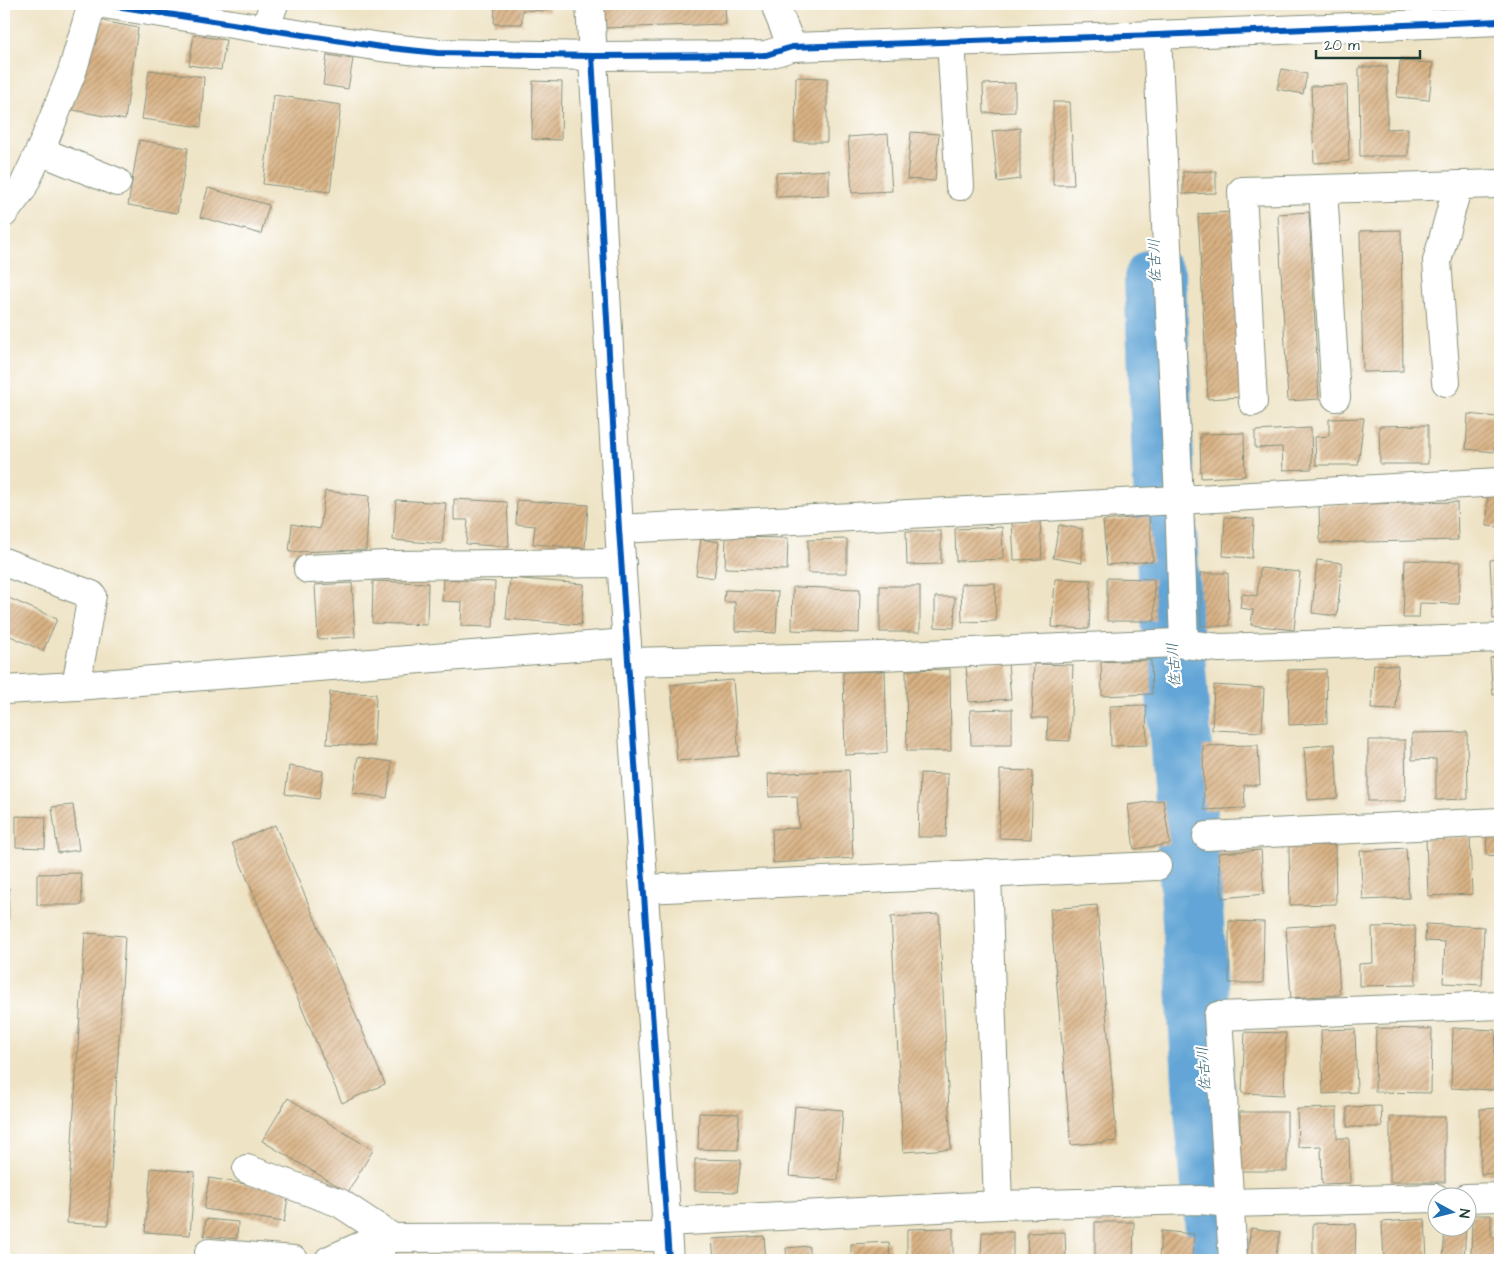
<svg xmlns="http://www.w3.org/2000/svg" width="1504" height="1264" font-family="'Architects Daughter','Klee One',sans-serif">
	<style>
		.lines { fill: none; stroke-linecap: round; stroke-linejoin: round }
		.river { stroke: #62a5d6; stroke-width: 62 }
		.building { fill: url(#building-hatch) }
		.minor-casing { stroke: #86907c; stroke-width: 30 }
		.minor { stroke: #fff; stroke-width: 28 }
		.cycleway-casing { stroke: #fff; stroke-width: 9 }
		.cycleway { stroke: #0057b8; stroke-width: 6 }
		.labels { text-anchor: middle; dominant-baseline: central; stroke-width: 4.5; stroke-linejoin: round; paint-order: stroke }
		.water-label { font-size: 15px; font-style: italic; fill: #36616d; stroke: #fff }
	</style>
	<defs>
		<pattern id="building-hatch" width="6" height="6" patternUnits="userSpaceOnUse" patternTransform="scale(1.25)"><rect width="6" height="6" fill="#d9b284"/><path d="M-1 1l2-2M0 6l6-6M5 7l2-2" fill="none" stroke="#af926d"/></pattern>
	</defs>
	<rect width="100%" height="100%" fill="#fff"/>
	<filter id="ink" filterUnits="userSpaceOnUse"><feTurbulence type="fractalNoise" baseFrequency=".02" numOctaves="2"/><feDisplacementMap in="SourceGraphic" scale="10" xChannelSelector="R" yChannelSelector="G"/><feConvolveMatrix kernelMatrix="1 2 1 2 8 2 1 2 1" color-interpolation-filters="sRGB"/></filter>
	<filter id="wash" filterUnits="userSpaceOnUse"><feTurbulence type="fractalNoise" baseFrequency=".0096" numOctaves="4" result="noise"/><feDisplacementMap in="SourceGraphic" scale="20" xChannelSelector="R" yChannelSelector="G"/><feGaussianBlur stdDeviation="1.12" result="paint"/><feColorMatrix in="noise" values="0 0 0 0 0 0 0 0 0 0 0 0 0 0 0 0 0 1.4 0 .05"/><feComposite in="paint" operator="in"/></filter>
	<g filter="url(#wash)">
		<rect width="100%" height="100%" fill="#eee3c5"/>
		<g class="lines">
			<path class="river" d="M1155 279 1168 576 1187 827 1205 1111 1219 1260"/>
		</g>
		<g id="blocks">
			<g class="building">
				<path d="M495 4H549V11L522 10V24H494Z"/>
				<path d="M604 4H725L726 24 604 28Z"/>
				<path d="M98 20 138 28 125 120 68 109Z"/>
				<path d="M194 35 226 40 221 70 189 65Z"/>
				<path d="M327 55 353 59 348 89 323 85Z"/>
				<path d="M1400 61 1433 63 1429 100 1397 97Z"/>
				<path d="M1359 67H1387V129L1408 128V156H1360Z"/>
				<path d="M1282 69 1307 74 1303 94 1277 89Z"/>
				<path d="M149 70 204 77 201 127 142 119Z"/>
				<path d="M796 77 827 78V142H795Z"/>
				<path d="M533 81 562 82 561 140 532 139Z"/>
				<path d="M1015 83V112L984 113 983 84Z"/>
				<path d="M1347 85 1349 161 1314 163 1311 86Z"/>
				<path d="M274 95 341 105 330 192 263 184Z"/>
				<path d="M1053 102H1070L1074 185H1053Z"/>
				<path d="M1020 128V179L998 182 992 131Z"/>
				<path d="M911 132 939 134 935 181 907 179Z"/>
				<path d="M888 134 892 191 852 193 848 137Z"/>
				<path d="M139 140 188 148 177 213 128 205Z"/>
				<path d="M829 170V195L776 197V173Z"/>
				<path d="M1216 171V193L1183 194V172Z"/>
				<path d="M208 188 269 205 261 234 200 217Z"/>
				<path d="M1232 212 1241 397 1208 399 1198 214Z"/>
				<path d="M1309 212 1319 399 1288 401 1278 214Z"/>
				<path d="M1401 230 1403 371 1363 372 1360 231Z"/>
				<path d="M1468 414 1497 417 1494 452 1466 449Z"/>
				<path d="M1364 418 1358 465H1316L1315 437 1329 436V419Z"/>
				<path d="M1428 425V464H1380L1379 426Z"/>
				<path d="M1311 428 1312 469 1283 470 1282 447 1255 448V431Z"/>
				<path d="M1244 433 1245 476 1201 478 1200 434Z"/>
				<path d="M325 491 369 496 366 550 289 552 292 524 320 529Z"/>
				<path d="M1488 493 1500 494V527L1487 526Z"/>
				<path d="M454 499 507 502 509 547 466 544 468 520H454Z"/>
				<path d="M396 500 446 503 442 544 393 540Z"/>
				<path d="M517 500 588 505 585 548 533 544 535 526 516 524Z"/>
				<path d="M1457 502 1458 540 1320 543 1319 505Z"/>
				<path d="M1149 516 1153 561 1107 565 1103 521Z"/>
				<path d="M1225 517 1254 519 1252 558 1223 556Z"/>
				<path d="M1040 520 1042 559 1014 560 1012 522Z"/>
				<path d="M1059 525 1082 529V563L1053 558Z"/>
				<path d="M1002 527 1003 559 956 561 955 529Z"/>
				<path d="M906 531H941V564L907 565Z"/>
				<path d="M726 537 788 538 787 570 725 568Z"/>
				<path d="M701 539 719 542 714 578 696 575Z"/>
				<path d="M847 539V573H808V540Z"/>
				<path d="M1500 559V618L1493 619 1490 560Z"/>
				<path d="M1317 560 1342 563 1337 616 1312 613Z"/>
				<path d="M1405 560 1461 562 1459 604 1420 603 1419 618H1403Z"/>
				<path d="M1260 568 1300 572 1294 630 1251 625 1253 610 1240 608 1242 594 1257 596Z"/>
				<path d="M1200 573H1228L1229 626H1201Z"/>
				<path d="M510 578 584 584 581 625 506 619Z"/>
				<path d="M1107 578 1154 579 1155 621H1107Z"/>
				<path d="M443 579 495 582 493 627 461 626 462 602 442 601Z"/>
				<path d="M1055 579 1091 580 1089 629 1052 627Z"/>
				<path d="M373 581 428 583 427 625 372 623Z"/>
				<path d="M352 583 355 637 318 639 315 585Z"/>
				<path d="M995 583 996 621 962 622 961 584Z"/>
				<rect x="880" y="586" width="40" height="46"/>
				<path d="M793 587 860 589 859 633 792 630Z"/>
				<path d="M725 590 778 592 776 633 735 631V602H724Z"/>
				<path d="M4 596 57 619 43 651 4 633Z"/>
				<path d="M935 597H955L954 628 935 627Z"/>
				<path d="M1500 656V694L1493 695 1490 658Z"/>
				<path d="M1151 660 1152 694 1102 696 1101 662Z"/>
				<path d="M1008 663 1011 699 969 702 966 666Z"/>
				<path d="M1034 664 1073 665 1070 741 1047 740 1048 718H1032Z"/>
				<path d="M1374 664 1398 666 1396 710 1371 709Z"/>
				<path d="M950 669 951 751H907L906 670Z"/>
				<path d="M1326 669 1327 723 1289 725 1288 670Z"/>
				<path d="M885 671 887 753 845 755 843 672Z"/>
				<path d="M733 680 739 756 677 761 671 685Z"/>
				<path d="M1214 685 1264 688 1262 732 1212 730Z"/>
				<path d="M330 692 376 694 374 746 327 744Z"/>
				<path d="M1146 705 1147 745 1111 746 1110 706Z"/>
				<path d="M1012 709V745H971L970 710Z"/>
				<path d="M1467 732 1468 799 1436 800V759L1412 760V733Z"/>
				<path d="M1368 740H1405L1406 801H1368Z"/>
				<path d="M1335 744 1338 798 1308 800 1304 747Z"/>
				<path d="M1258 745 1260 785H1244L1245 808 1204 810 1203 746Z"/>
				<path d="M358 757 392 762 387 798 353 793Z"/>
				<path d="M289 766 323 771 319 799 285 794Z"/>
				<path d="M4 770H5L7 798 4 799Z"/>
				<path d="M849 770 853 858 773 863 772 829 799 828 797 796 769 797 768 774Z"/>
				<path d="M1000 770 1033 771 1031 839 999 838Z"/>
				<path d="M920 773 948 774 946 837H918Z"/>
				<path d="M1163 800 1170 844 1134 849 1128 805Z"/>
				<path d="M73 805 79 850 58 853 52 807Z"/>
				<path d="M16 816 46 817 45 848 16 847Z"/>
				<path d="M275 825 385 1084 342 1103 232 843Z"/>
				<path d="M1487 831 1500 832V856L1486 855Z"/>
				<path d="M1470 837 1472 894 1428 896 1426 838Z"/>
				<path d="M1335 845 1336 904 1290 905 1289 846Z"/>
				<path d="M1406 848 1409 898 1363 900 1360 851Z"/>
				<path d="M1261 850 1264 894 1222 898 1218 853Z"/>
				<path d="M81 873 82 905H37V874Z"/>
				<path d="M4 887 9 888 8 919H4Z"/>
				<path d="M1097 905 1117 1141 1071 1145 1050 909Z"/>
				<path d="M939 914 951 1149 903 1152 891 917Z"/>
				<path d="M1229 921 1264 922 1263 983H1229Z"/>
				<path d="M1336 924 1340 995 1291 998 1286 927Z"/>
				<path d="M1426 924 1484 927 1482 985 1443 983 1445 942 1425 941Z"/>
				<path d="M1415 926 1416 985 1359 986V964L1373 963 1372 927Z"/>
				<path d="M85 933 125 936 108 1225 67 1223Z"/>
				<path d="M1376 1028 1432 1029 1431 1093 1375 1092Z"/>
				<path d="M1453 1028 1496 1030 1493 1090 1451 1088Z"/>
				<path d="M1355 1029 1357 1092 1323 1094 1321 1030Z"/>
				<path d="M1245 1032 1286 1033 1284 1095 1242 1093Z"/>
				<path d="M288 1098 373 1150 348 1192 262 1141Z"/>
				<path d="M795 1106 843 1110 838 1180 789 1176Z"/>
				<path d="M1381 1106 1382 1127H1347V1107Z"/>
				<path d="M1337 1108V1138H1349L1350 1183 1322 1184 1321 1146 1298 1147 1297 1109Z"/>
				<path d="M1500 1108V1173L1481 1174 1480 1109Z"/>
				<rect x="1240" y="1112" width="47" height="59"/>
				<path d="M699 1113 739 1114 738 1150 698 1149Z"/>
				<rect x="1390" y="1117" width="55" height="65"/>
				<path d="M695 1159 741 1160 737 1192 695 1191Z"/>
				<path d="M151 1168 195 1172 190 1235 145 1232Z"/>
				<path d="M209 1178 289 1191 284 1222 204 1209Z"/>
				<path d="M1472 1215H1491V1237H1500V1260H1471Z"/>
				<path d="M206 1219 238 1222 237 1239 204 1236Z"/>
				<path d="M1425 1219 1427 1260H1384L1382 1222Z"/>
				<path d="M1095 1222H1134L1133 1260H1095Z"/>
				<path d="M1313 1223 1356 1224 1355 1260H1313Z"/>
				<path d="M1445 1226H1466L1464 1260H1443Z"/>
				<path d="M953 1228V1260H907V1229Z"/>
				<path d="M1251 1228 1280 1232 1275 1260H1246Z"/>
				<path d="M1161 1231 1194 1234 1192 1260H1159Z"/>
				<path d="M982 1232H1013V1260H981Z"/>
				<path d="M1065 1232 1066 1260H1028L1027 1233Z"/>
				<path d="M764 1236 766 1260H714L712 1239Z"/>
				<path d="M889 1242 890 1260H851V1244Z"/>
				<path d="M809 1246V1260H787L786 1248Z"/>
			</g>
		</g>
	</g>
	<g filter="url(#ink)">
		<use href="#blocks" fill-opacity="0" stroke="#86907c" stroke-width="1"/>
		<g class="lines">
			<g class="minor-casing">
				<g id="minor">
					<path d="M103 4 381 47 438 53 592 56 766 55 792 47 1157 35 1500 21"/>
					<path d="M590 4 619 529 669 1260"/>
					<path d="M777 4V10L792 47"/>
					<path d="M265 29 274 4"/>
					<path d="M1157 35 1179 500 1500 482"/>
					<path d="M951 41 960 186"/>
					<path d="M40 151 117 182"/>
					<path d="M1323 189 1336 397"/>
					<path d="M4 213 22 189 43 144 72 72 92 4"/>
					<path d="M1446 382 1437 261 1458 185"/>
					<path d="M1253 402 1242 191 1500 184"/>
					<path d="M619 529 1179 500 1184 643"/>
					<path d="M4 562 92 595 76 686"/>
					<path d="M308 569 385 565 622 563"/>
					<path d="M628 662 881 656 1176 643 1220 648 1500 638"/>
					<path d="M4 690 76 686 627 643"/>
					<path d="M1207 836 1500 822"/>
					<path d="M987 873 998 1205"/>
					<path d="M644 889 1157 866"/>
					<path d="M247 1169 340 1203 393 1238"/>
					<path d="M1466 1198 1500 1197"/>
					<path d="M665 1222 998 1205 1200 1200 1229 1203 1436 1198"/>
					<path d="M209 1253 294 1260"/>
					<path d="M329 1260 379 1238"/>
					<path d="M381 1260 379 1238 667 1237"/>
					<path d="M1233 1260 1218 1016 1500 1005"/>
				</g>
			</g>
			<use href="#minor" class="minor"/>
			<g class="cycleway-casing">
				<g id="cycleway">
					<path d="M103 4 381 47 438 53 592 56 766 55 792 47 1157 35 1500 21"/>
					<path d="M592 56 619 529 669 1260"/>
				</g>
			</g>
			<use href="#cycleway" class="cycleway"/>
		</g>
	</g>
	<g class="labels">
		<g class="water-label">
			<text transform="translate(1155 261) rotate(-92)">佐古川</text>
			<text transform="translate(1174 665) rotate(-94)">佐古川</text>
			<text transform="translate(1204 1069) rotate(-94)">佐古川</text>
		</g>
	</g>
	<rect width="1504" height="1264" fill="none" stroke="#fff" stroke-width="20"/>
	<g transform="translate(1452 1212) rotate(97)"><circle r="24" fill="#ffffff" stroke="#a5b1ae"/>
	<path d="M0-4L9 19L0 12L-9 19Z" fill="#1f6fb2"/>
	<text y="-8" font-size="14" font-weight="bold" text-anchor="middle" fill="#1f3d34">N</text>
	</g>
	<path d="M1316 50v8h104v-8" fill="none" stroke="#1f3d34" stroke-width="2.5"/>
	<text x="1324" y="50" font-size="15" fill="#1f3d34" stroke="#ffffff" stroke-width="4" paint-order="stroke">20 m</text>
</svg>
